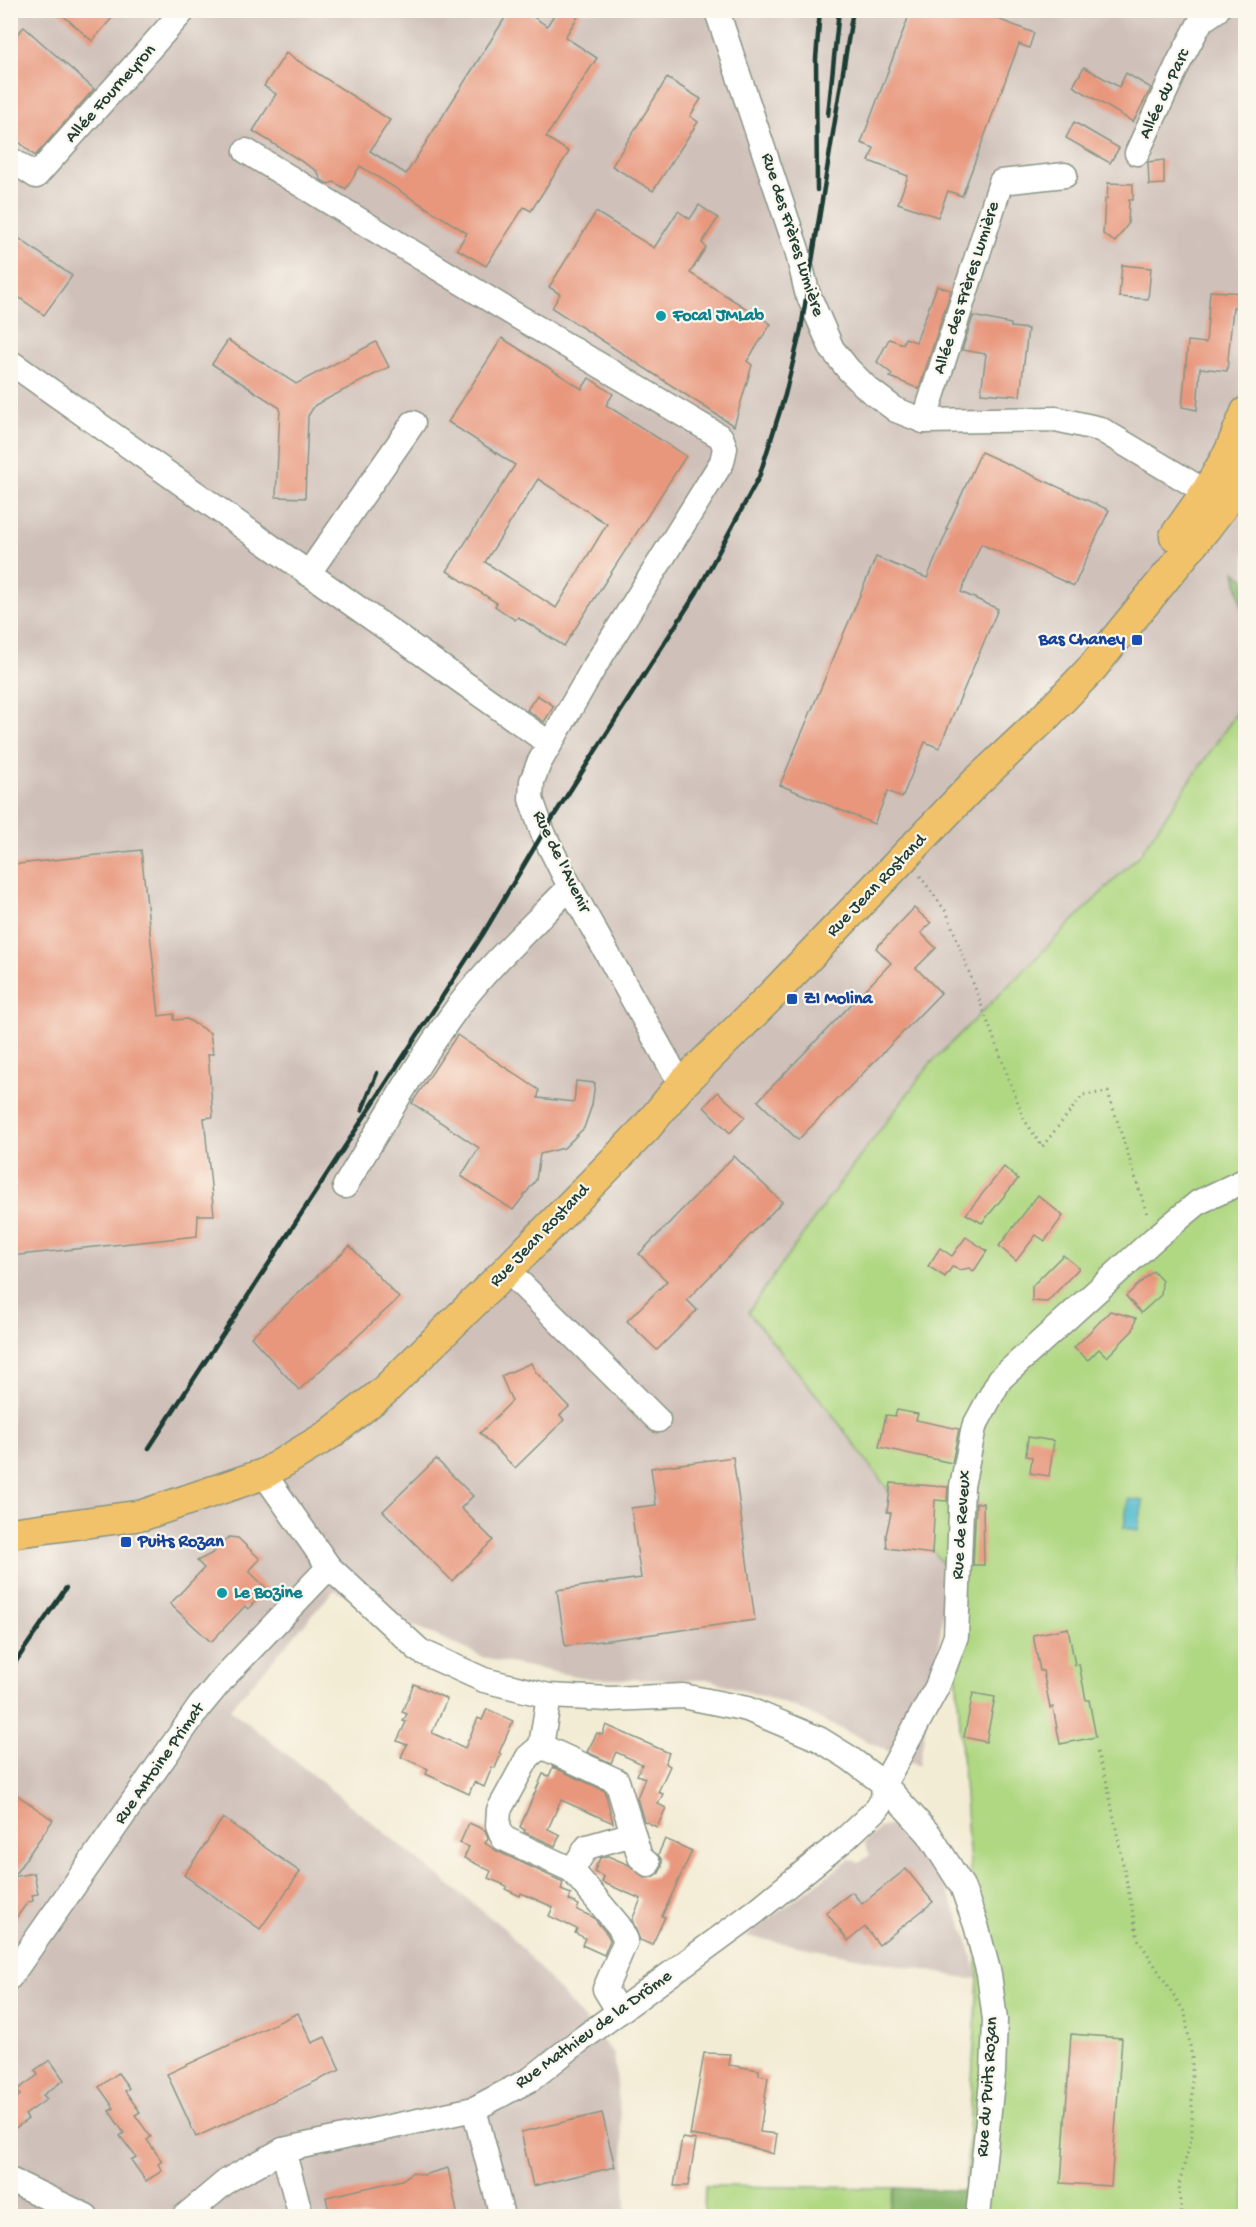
<svg xmlns="http://www.w3.org/2000/svg" width="1256" height="2227" font-family="'Gochi Hand',sans-serif">
	<style>
		.industrial { fill: #cfc1ba }
		.green { fill: #b0d883; stroke: #688a5c; stroke-width: 1.5 }
		.forest { fill: #8cb871; stroke: #567a52; stroke-width: 1.5 }
		.water { fill: #52bccd; stroke: #387c80; stroke-width: 1.5 }
		.building { fill: #e8977d; fill-rule: evenodd }
		.lines { fill: none; stroke-linecap: round; stroke-linejoin: round }
		.minor-casing { stroke: #899484; stroke-width: 27 }
		.major-casing { stroke: #899484; stroke-width: 33 }
		.path { stroke: #899484; stroke-width: 3; stroke-dasharray: 1.5 4.5; stroke-linecap: butt }
		.minor { stroke: #fff; stroke-width: 24 }
		.major { stroke: #f2c26a; stroke-width: 30 }
		.rail { stroke: #1f3d34; stroke-width: 4.5 }
		.culture-dot { fill: #0f9aa8; stroke: #fbf7ec; stroke-width: 2 }
		.transit-dot { fill: #1a4fb4; stroke: #fbf7ec; stroke-width: 2 }
		.labels { text-anchor: middle; dominant-baseline: central; stroke-width: 4.5; stroke-linejoin: round; paint-order: stroke }
		.street-label { font-size: 18px; fill: #1f3d34; stroke: #fbf7ec }
		.culture-label { font-size: 18px; font-weight: bold; fill: #0d838f; stroke: #fbf7ec; text-anchor: start }
		.transit-label { font-size: 18px; font-weight: bold; fill: #164399; stroke: #fbf7ec; text-anchor: start }
	</style>
	<rect width="100%" height="100%" fill="#fbf7ec"/>
	<filter id="ink" filterUnits="userSpaceOnUse"><feTurbulence type="fractalNoise" baseFrequency=".0167" numOctaves="2"/><feDisplacementMap in="SourceGraphic" scale="12" xChannelSelector="R" yChannelSelector="G"/><feConvolveMatrix kernelMatrix="1 2 1 2 8 2 1 2 1" color-interpolation-filters="sRGB"/></filter>
	<filter id="wash" filterUnits="userSpaceOnUse"><feTurbulence type="fractalNoise" baseFrequency=".008" numOctaves="4" result="noise"/><feDisplacementMap in="SourceGraphic" scale="24" xChannelSelector="R" yChannelSelector="G"/><feGaussianBlur stdDeviation="1.35" result="paint"/><feColorMatrix in="noise" values="0 0 0 0 0 0 0 0 0 0 0 0 0 0 0 0 0 1.4 0 .05"/><feComposite in="paint" operator="in"/></filter>
	<g filter="url(#wash)">
		<rect width="100%" height="100%" fill="#f3ecd5"/>
		<g class="industrial">
			<path d="M11 11H1245V700L1191 786 1088 916 752 1309 950 1572 919 1766 793 1706 710 1680 590 1679 488 1659 334 1590 230 1709 506 1930 614 2054 625 2166 626 2216H11Z"/>
			<path d="M897 1823 903 1825 912 1836 944 1884 965 1932 978 1978 970 1979 746 1936 850 1859 859 1863 870 1855 864 1842 880 1828Z"/>
		</g>
		<g class="green">
			<path d="M1245 701V2216H964L978 1978 949 1572 828 1409 748 1312 831 1195 930 1064 1139 855Z"/>
			<path d="M705 2186 895 2188 887 2216H704Z"/>
		</g>
		<g class="forest">
			<path d="M1235 571 1245 579V626Z"/>
			<path d="M895 2188 967 2191 964 2216H887Z"/>
		</g>
		<path class="water" d="M1128 1499 1143 1501 1138 1530 1124 1528Z"/>
		<g id="blocks">
			<g class="building">
				<path d="M57 10H119L92 41Z"/>
				<path d="M510 10H523L547 26 557 10H582L565 37 597 58 546 137 569 152 531 211 524 207 486 266 457 249 467 233 360 166 346 189 334 182 328 184 321 180 317 171 253 131 276 94 264 86 286 53 390 120 370 151 406 174Z"/>
				<path d="M911 10H986L985 14 1034 33 1029 48 1019 44 962 196 948 191 938 217 898 203 908 176 869 161 874 148 861 143Z"/>
				<path d="M24 27 94 89 35 156 10 134V41Z"/>
				<path d="M1084 67 1119 87 1126 73 1151 88 1133 122 1073 86Z"/>
				<path d="M667 78 701 99 690 116 698 122 653 191 612 166Z"/>
				<path d="M1074 122 1119 148 1110 163 1066 138Z"/>
				<path d="M1164 160V184L1149 185 1148 162Z"/>
				<path d="M1108 183 1133 184V200H1129L1128 224 1115 242 1103 234 1105 199H1107Z"/>
				<path d="M699 205 718 218 702 243 706 247 690 273 771 324 747 361 752 365 734 426 552 308 560 294 549 287 596 212 654 248 678 211 690 219Z"/>
				<path d="M10 232 72 276 44 315 10 291Z"/>
				<path d="M1122 265 1151 268 1148 299 1119 297Z"/>
				<path d="M937 286 951 290 919 389 890 377 892 374 877 362 889 339 903 344 905 338 916 342Z"/>
				<path d="M1210 291 1245 293V308L1233 307 1227 371 1200 368 1197 410 1182 407 1188 341 1206 343Z"/>
				<path d="M973 316 1011 324V327L1028 329 1020 396 981 393 986 354 962 350Z"/>
				<path d="M502 338 582 389 589 378 613 394 606 405 686 456 564 646 518 617 515 620 495 606 497 603 447 571 515 465 448 422ZM538 479 607 524 556 608 485 562Z"/>
				<path d="M228 340 296 384 376 342 389 367 315 405 308 416 305 498 276 497 280 408 212 364Z"/>
				<path d="M981 452 1109 510 1074 586 981 544 961 592 998 609 939 748 925 742 902 798 888 791 874 824 780 785 876 557 927 578 948 529H946Z"/>
				<path d="M537 695 554 706 544 722 527 710Z"/>
				<path d="M141 850 159 1016 174 1014V1020L187 1019 210 1033 213 1054H208L213 1117 204 1118 214 1215H198L197 1236 10 1256V865Z"/>
				<path d="M914 908 931 923 921 933 936 948 916 968 941 993 798 1140 758 1101 891 963 876 948Z"/>
				<path d="M457 1035 539 1090 538 1098 574 1102 576 1081 595 1083 592 1105 584 1128 564 1148 540 1154 536 1180 513 1210 461 1176 479 1148 412 1103Z"/>
				<path d="M718 1092 745 1117 730 1133 704 1107Z"/>
				<path d="M734 1156 782 1202 687 1300 697 1310 657 1350 627 1321 667 1281 639 1254Z"/>
				<path d="M1004 1167 1018 1179 982 1223 966 1214Z"/>
				<path d="M1038 1195 1063 1216 1045 1241 1036 1235 1016 1261 999 1246Z"/>
				<path d="M966 1237 987 1251 974 1271 969 1268 960 1270 952 1267 945 1277 928 1266 940 1248 952 1256Z"/>
				<path d="M350 1246 399 1298 299 1390 251 1337Z"/>
				<path d="M1063 1255 1079 1268 1047 1302 1032 1301V1286Z"/>
				<path d="M1153 1271 1162 1281 1161 1295 1141 1313 1126 1296Z"/>
				<path d="M1110 1311 1136 1318 1133 1330 1107 1357 1099 1349 1088 1360 1074 1348Z"/>
				<path d="M531 1363 535 1371 569 1407 560 1415 564 1420 515 1468 480 1433 512 1401 501 1376Z"/>
				<path d="M897 1410 918 1414 916 1420 959 1429 952 1463 879 1447 886 1415 895 1416Z"/>
				<path d="M1028 1437 1054 1441 1049 1476 1030 1473 1032 1457 1026 1456Z"/>
				<path d="M733 1457 755 1620 565 1646 557 1590 641 1578 631 1508 656 1505 651 1468Z"/>
				<path d="M436 1459 473 1496 461 1508 493 1540 452 1581 383 1511Z"/>
				<path d="M891 1483 948 1487 947 1501 935 1500 932 1554 887 1548 886 1535 891 1513 887 1512Z"/>
				<path d="M976 1503H983L984 1565H973Z"/>
				<path d="M229 1537 238 1538 260 1559 249 1571 267 1589 248 1609 245 1606 211 1642 170 1604 204 1568 197 1561 213 1553Z"/>
				<path d="M1068 1628 1075 1665 1079 1664 1086 1700H1089L1096 1737 1060 1744 1053 1707 1050 1708 1043 1671H1040L1033 1635Z"/>
				<path d="M414 1684 447 1699 432 1733 465 1748 478 1718 482 1720 487 1709 513 1721 499 1753 501 1754 495 1768 492 1767 484 1787 474 1782 469 1794 426 1774 428 1769 401 1757 407 1745 397 1741 406 1722 403 1721 407 1714 402 1712Z"/>
				<path d="M973 1693 995 1697 986 1742 964 1737Z"/>
				<path d="M606 1725 669 1753 665 1763 670 1766 658 1792 663 1794 658 1804 666 1808 657 1827 644 1821 637 1798 645 1778 637 1775 642 1764 616 1752 611 1763 587 1752 597 1733 602 1735Z"/>
				<path d="M553 1767 605 1791 613 1823 561 1800 548 1829 560 1835 555 1846 524 1832 525 1830 520 1827 543 1774 549 1776Z"/>
				<path d="M10 1790 53 1820 13 1877 34 1873 38 1894 32 1895 33 1901 28 1902 10 1926Z"/>
				<path d="M223 1818 300 1872 260 1929 184 1875Z"/>
				<path d="M469 1823 485 1830 488 1838 485 1843 497 1851 563 1882 561 1890 571 1894 569 1900 579 1905 577 1910 593 1917 607 1934 610 1940 604 1955 582 1945 585 1938 575 1933 577 1929 549 1916 553 1907 521 1893 520 1896 505 1889 507 1886 488 1878 491 1871 464 1858 469 1847 460 1843Z"/>
				<path d="M665 1839 692 1851 662 1916 665 1917 652 1945 640 1940 632 1920 641 1899 602 1882 604 1877 594 1872 600 1858 608 1856 629 1865 645 1878 653 1877 659 1873 662 1867V1860L658 1855Z"/>
				<path d="M906 1869 933 1902 879 1945 865 1927 848 1941 826 1912 852 1892 862 1904Z"/>
				<path d="M298 2013 312 2043 325 2037 340 2070 196 2137 167 2074Z"/>
				<path d="M1071 2034 1122 2038 1111 2186 1061 2183Z"/>
				<path d="M704 2053 731 2054 729 2065 759 2070V2075L768 2077 760 2132 777 2134 774 2154 730 2141 690 2135Z"/>
				<path d="M50 2060 64 2080 43 2095 47 2099 25 2115 28 2119 10 2132V2100L12 2101 20 2095 17 2090 38 2075 35 2070Z"/>
				<path d="M118 2073 129 2088 125 2091 140 2112 135 2115 151 2137 147 2140 162 2161 158 2164 162 2171 146 2181 131 2160 136 2157 120 2136 124 2133 109 2111 114 2108 99 2087Z"/>
				<path d="M602 2113 615 2167 533 2186 521 2132Z"/>
				<path d="M682 2138 696 2140 688 2186H674Z"/>
				<path d="M448 2168 458 2217H330L326 2197 402 2180 413 2172 423 2175Z"/>
			</g>
		</g>
	</g>
	<g filter="url(#ink)">
		<use href="#blocks" fill-opacity="0" stroke="#899484" stroke-width="1.5"/>
		<g class="lines">
			<g class="minor-casing">
				<g id="minor">
					<path d="M715 10 718 14 797 250 807 292 832 349 848 369 868 389 896 410 924 421 1056 419 1100 429 1221 501"/>
					<path d="M246 151 507 310 721 437 725 448 722 462 593 669 539 763 532 781 531 799 543 833 570 887 681 1085"/>
					<path d="M1137 153 1179 62 1201 21 1217 10"/>
					<path d="M10 159 36 176 184 10"/>
					<path d="M10 362 550 744"/>
					<path d="M924 421 1001 182 1065 175"/>
					<path d="M308 574 413 423"/>
					<path d="M345 1186C382 1124 418 1061 460 1004 492 962 533 925 570 887"/>
					<path d="M507 1270 658 1420"/>
					<path d="M264 1474 329 1567 420 1651 484 1680 549 1696 610 1699 683 1696 747 1709 819 1739 848 1757 884 1784 929 1834 962 1886 976 1925 989 1974 995 2020 993 2072 978 2216"/>
					<path d="M549 1696 541 1746 617 1781 640 1857 648 1864"/>
					<path d="M541 1746 528 1757 499 1810 498 1825 503 1838 572 1870 619 1926 626 1940 605 1989 619 2012"/>
					<path d="M572 1870 587 1847 633 1834"/>
					<path d="M10 1977 200 1706 225 1676 329 1567"/>
					<path d="M474 2109 502 2216"/>
					<path d="M283 2150 301 2216"/>
					<path d="M10 2180 86 2216"/>
					<path d="M185 2216 228 2180 283 2150 474 2109 531 2079 579 2041 755 1912 846 1838 877 1809 883 1799 884 1784 937 1687 956 1636 962 1486 974 1427 1000 1379 1154 1239 1199 1202 1246 1180"/>
				</g>
			</g>
			<g class="major-casing">
				<g id="major">
					<path d="M1175 536 1206 492 1229 453 1246 412"/>
					<path d="M10 1533 143 1515 264 1474 330 1434 383 1392 507 1270 646 1128 681 1085 774 993 975 783 1042 720 1092 668 1205 529 1225 503 1246 468"/>
				</g>
			</g>
			<g class="path">
				<path d="M920 876 947 913 1024 1119 1042 1147 1083 1095 1108 1092 1148 1217"/>
				<path d="M1097 1752 1107 1783 1138 1939 1185 2013 1192 2058V2135L1179 2185 1181 2216"/>
			</g>
			<use href="#minor" class="minor"/>
			<use href="#major" class="major"/>
			<g class="rail">
				<path d="M828 115 839 10"/>
				<path d="M817 190 816 59 820 10"/>
				<path d="M362 1110 377 1073"/>
				<path d="M149 1448 483 934 543 833 697 592 759 477 785 395 801 329 853 10"/>
				<path d="M10 1670 66 1588"/>
			</g>
		</g>
	</g>
	<g class="culture-dot">
		<circle cx="661" cy="316" r="6"/>
		<circle cx="222" cy="1593" r="6"/>
	</g>
	<g class="transit-dot">
		<rect x="1131" y="634" width="12" height="12" rx="3"/>
		<rect x="786" y="993" width="12" height="12" rx="3"/>
		<rect x="120" y="1536" width="12" height="12" rx="3"/>
	</g>
	<g class="labels">
		<g class="street-label">
			<text transform="translate(111 94) rotate(-48)">Allée Fourneyron</text>
			<text transform="translate(1165 94) rotate(-65)">Allée du Parc</text>
			<text transform="translate(792 235) rotate(72)">Rue des Frères Lumière</text>
			<text transform="translate(967 288) rotate(-72)">Allée des Frères Lumière</text>
			<text transform="translate(561 862) rotate(64)">Rue de l'Avenir</text>
			<text transform="translate(877 886) rotate(-46)">Rue Jean Rostand</text>
			<text transform="translate(540 1236) rotate(-46)">Rue Jean Rostand</text>
			<text transform="translate(962 1525) rotate(-86)">Rue de Reveux</text>
			<text transform="translate(160 1764) rotate(-55)">Rue Antoine Primat</text>
			<text transform="translate(594 2030) rotate(-36)">Rue Mathieu de la Drôme</text>
			<text transform="translate(988 2087) rotate(-86)">Rue du Puits Rozan</text>
		</g>
		<g class="culture-label">
			<text x="673" y="316">Focal JMLab</text>
			<text x="234" y="1593">Le Bozine</text>
		</g>
		<g class="transit-label">
			<text x="1125" y="640" text-anchor="end">Bas Chaney</text>
			<text x="804" y="999">ZI Molina</text>
			<text x="138" y="1542">Puits Rozan</text>
		</g>
	</g>
	<rect width="1256" height="2227" fill="none" stroke="#fbf7ec" stroke-width="36"/>
</svg>
